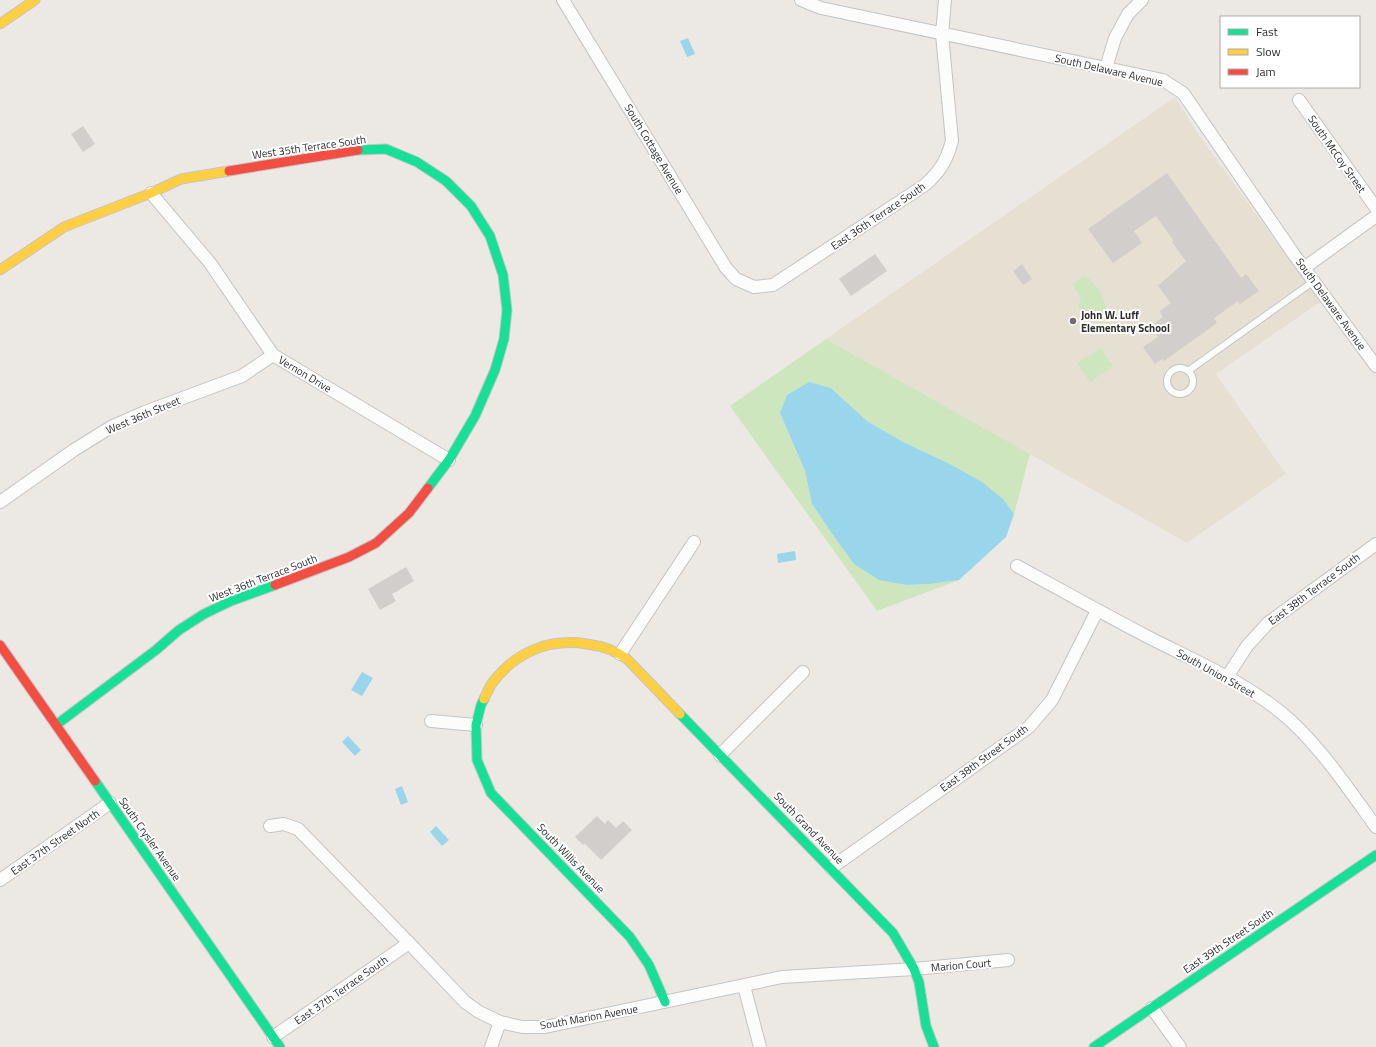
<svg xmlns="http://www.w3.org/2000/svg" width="1376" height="1047" font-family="'Titillium Web',sans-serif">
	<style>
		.education { fill: #e6e0d3 }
		.green { fill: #cee6be }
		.water { fill: #99d6ec }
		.building { fill: #d1cecb }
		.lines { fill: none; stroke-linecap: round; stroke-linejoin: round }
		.lane-casing { stroke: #c5c4c5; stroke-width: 8 }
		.street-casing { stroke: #c5c4c5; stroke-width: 14 }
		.fast-casing { stroke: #c5c4c5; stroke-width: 11 }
		.slow-casing { stroke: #c5c4c5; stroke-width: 11 }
		.jam-casing { stroke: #c5c4c5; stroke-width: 11 }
		.lane { stroke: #fcfcfb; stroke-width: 6 }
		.street { stroke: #fcfcfb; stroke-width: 12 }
		.fast { stroke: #16e098; stroke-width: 9 }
		.slow { stroke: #ffcf43; stroke-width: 9 }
		.jam { stroke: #f24e42; stroke-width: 9 }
		.poi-dot { fill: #706f6e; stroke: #fff; stroke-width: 1.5 }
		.labels { text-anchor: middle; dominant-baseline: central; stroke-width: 4; stroke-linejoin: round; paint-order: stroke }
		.street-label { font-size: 11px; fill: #2e2e2e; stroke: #fff }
		.poi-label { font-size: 11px; font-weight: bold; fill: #2e2e2e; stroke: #fff; text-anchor: start }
	</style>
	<rect width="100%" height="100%" fill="#ece8e4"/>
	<path class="education" d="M1175 97 1198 134 1320 302 1216 374 1286 474 1187 543 826 339Z"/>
	<g class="green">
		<path d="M1084 276C1097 280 1104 300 1108 312L1095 320 1082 312 1078 306 1081 298 1072 284Z"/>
		<path d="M826 339 1030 454 1014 514 1003 499 948 463 903 442 867 421 831 388 780 413 805 471 812 504 835 538 854 564 907 585 929 584 959 580 877 611 730 406Z"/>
		<path d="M1101 348 1113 366 1090 382 1077 363Z"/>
	</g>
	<g class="water">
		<path d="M688 38 695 54 687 57 680 41Z"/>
		<path d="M809 382 831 388 867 421 903 442 948 463 982 482 1003 499 1014 514 1006 537 959 580 929 584 907 585 879 580 854 564 835 538 812 504 805 471 780 413 787 395Z"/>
		<path d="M795 551 796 560 778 563 777 554Z"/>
		<path d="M362 672 373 678 362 696 351 690Z"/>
		<path d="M348 736 361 750 355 756 342 742Z"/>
		<path d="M402 786 408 802 401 805 395 789Z"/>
		<path d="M436 826 449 840 442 846 430 832Z"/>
	</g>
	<g class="building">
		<path d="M83 126 95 144 83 152 71 134Z"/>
		<path d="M1167 173 1241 278 1246 274 1259 291 1240 304 1238 301 1214 318 1217 323 1164 361 1162 359 1155 364 1143 347 1158 337 1151 326 1163 317 1160 311 1171 303 1158 286 1186 261 1172 242 1173 240 1156 216 1134 231 1142 243 1113 263 1088 229Z"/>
		<path d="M875 254 887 271 851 296 839 279Z"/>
		<path d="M1022 264 1032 279 1023 285 1013 271Z"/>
		<path d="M406 567 414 581 392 594 396 601 380 610 368 589Z"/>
		<path d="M597 816 605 824 608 820 616 828 623 821 632 830 601 860 585 844 583 845 575 837Z"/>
	</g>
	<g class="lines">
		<g class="lane-casing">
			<g id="lane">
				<circle cx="1180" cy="381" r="13"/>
				<path d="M1188 371 1314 281"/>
			</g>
		</g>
		<g class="street-casing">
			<g id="street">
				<path d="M563 0 726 268 736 279 754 287 773 285 925 185C941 170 946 162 952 141L942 34 945 0"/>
				<path d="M801 0 821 8 1163 80 1183 93 1295 256 1376 366"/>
				<path d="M1106 68 1115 38 1128 14 1142 0"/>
				<path d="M1299 100 1376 208"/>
				<path d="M151 193 210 263 273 355 449 460"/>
				<path d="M1304 268 1376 216"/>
				<path d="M0 502 74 450 111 427 145 412 242 376 273 355"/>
				<path d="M1017 566C1061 590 1104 614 1148 637 1197 662 1250 684 1291 721 1324 752 1350 791 1376 827"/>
				<path d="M620 654 694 542"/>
				<path d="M1227 677 1247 646 1268 623 1376 544"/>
				<path d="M431 721 476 725"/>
				<path d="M720 755 803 672"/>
				<path d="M270 826 284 824 298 829 409 943 465 1002 479 1012 500 1022 522 1027H545L782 977 914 969 1008 960"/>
				<path d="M831 868 1029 727 1052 700 1097 611"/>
				<path d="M0 880 110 803"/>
				<path d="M744 986 760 1047"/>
				<path d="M1152 1008 1180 1047"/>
				<path d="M273 1037 409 943"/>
				<path d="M491 1047 500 1022"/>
			</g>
		</g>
		<g class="fast-casing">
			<g id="fast">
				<path d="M358 150 386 149 417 162 446 181 471 206 490 236 503 275 507 310 504 339 495 370 475 416 449 460 428 488"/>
				<path d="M484 699 481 705 476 725 477 760 491 793 630 937 649 965 665 1002"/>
				<path d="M680 714 893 933 914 969 919 982 926 1026 934 1047"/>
				<path d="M56 725 156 650 179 630 204 614 231 601 275 585"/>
				<path d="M95 781 280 1047"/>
				<path d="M1094 1047 1376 855"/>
			</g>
		</g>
		<g class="slow-casing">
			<g id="slow">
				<path d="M0 24 35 0"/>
				<path d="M0 270 64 227 151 193 181 179 229 171"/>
				<path d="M484 699C487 693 489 687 493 682 516 652 549 638 587 644 602 646 615 650 627 659L680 714"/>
			</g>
		</g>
		<g class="jam-casing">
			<g id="jam">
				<path d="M229 171 358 150"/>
				<path d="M275 585 349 557 376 543 409 513 428 488"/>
				<path d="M0 645 95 781"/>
			</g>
		</g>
		<use href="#lane" class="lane"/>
		<use href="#street" class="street"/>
		<use href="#fast" class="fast"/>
		<use href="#slow" class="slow"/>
		<use href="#jam" class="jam"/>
	</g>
	<circle class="poi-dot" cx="1073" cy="321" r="4"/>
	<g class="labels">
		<g class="street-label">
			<text transform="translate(1109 70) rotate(13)">South Delaware Avenue</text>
			<text transform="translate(309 147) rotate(-8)">West 35th Terrace South</text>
			<text transform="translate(654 149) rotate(59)">South Cottage Avenue</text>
			<text transform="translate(1337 154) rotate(55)">South McCoy Street</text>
			<text transform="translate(878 216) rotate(-34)">East 36th Terrace South</text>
			<text transform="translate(1331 304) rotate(54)">South Delaware Avenue</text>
			<text transform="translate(305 374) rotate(31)">Vernon Drive</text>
			<text transform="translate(143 415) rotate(-23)">West 36th Street</text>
			<text transform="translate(263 578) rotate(-21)">West 36th Terrace South</text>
			<text transform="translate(1314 589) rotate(-37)">East 38th Terrace South</text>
			<text transform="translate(1216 673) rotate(29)">South Union Street</text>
			<text transform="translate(984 758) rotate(-36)">East 38th Street South</text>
			<text transform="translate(809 828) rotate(46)">South Grand Avenue</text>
			<text transform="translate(150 839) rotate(55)">South Crysler Avenue</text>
			<text transform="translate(55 842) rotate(-35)">East 37th Street North</text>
			<text transform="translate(571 858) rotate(46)">South Willis Avenue</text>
			<text transform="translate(1228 941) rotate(-34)">East 39th Street South</text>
			<text transform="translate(961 965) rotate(-5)">Marion Court</text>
			<text transform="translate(341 990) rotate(-35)">East 37th Terrace South</text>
			<text transform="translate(589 1017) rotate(-10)">South Marion Avenue</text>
		</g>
		<g class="poi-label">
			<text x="1081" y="315">John W. Luff<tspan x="1081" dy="13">Elementary School</tspan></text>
		</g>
	</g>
	<rect x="1220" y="16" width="140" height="72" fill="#ffffff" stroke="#ababab"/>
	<rect x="1228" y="29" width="20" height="6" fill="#16e098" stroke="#ababab"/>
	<text x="1256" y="36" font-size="12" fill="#2e2e2e">Fast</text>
	<rect x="1228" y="49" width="20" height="6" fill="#ffcf43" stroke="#ababab"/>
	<text x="1256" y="56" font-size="12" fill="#2e2e2e">Slow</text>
	<rect x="1228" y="69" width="20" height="6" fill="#f24e42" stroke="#ababab"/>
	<text x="1256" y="76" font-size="12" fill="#2e2e2e">Jam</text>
</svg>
